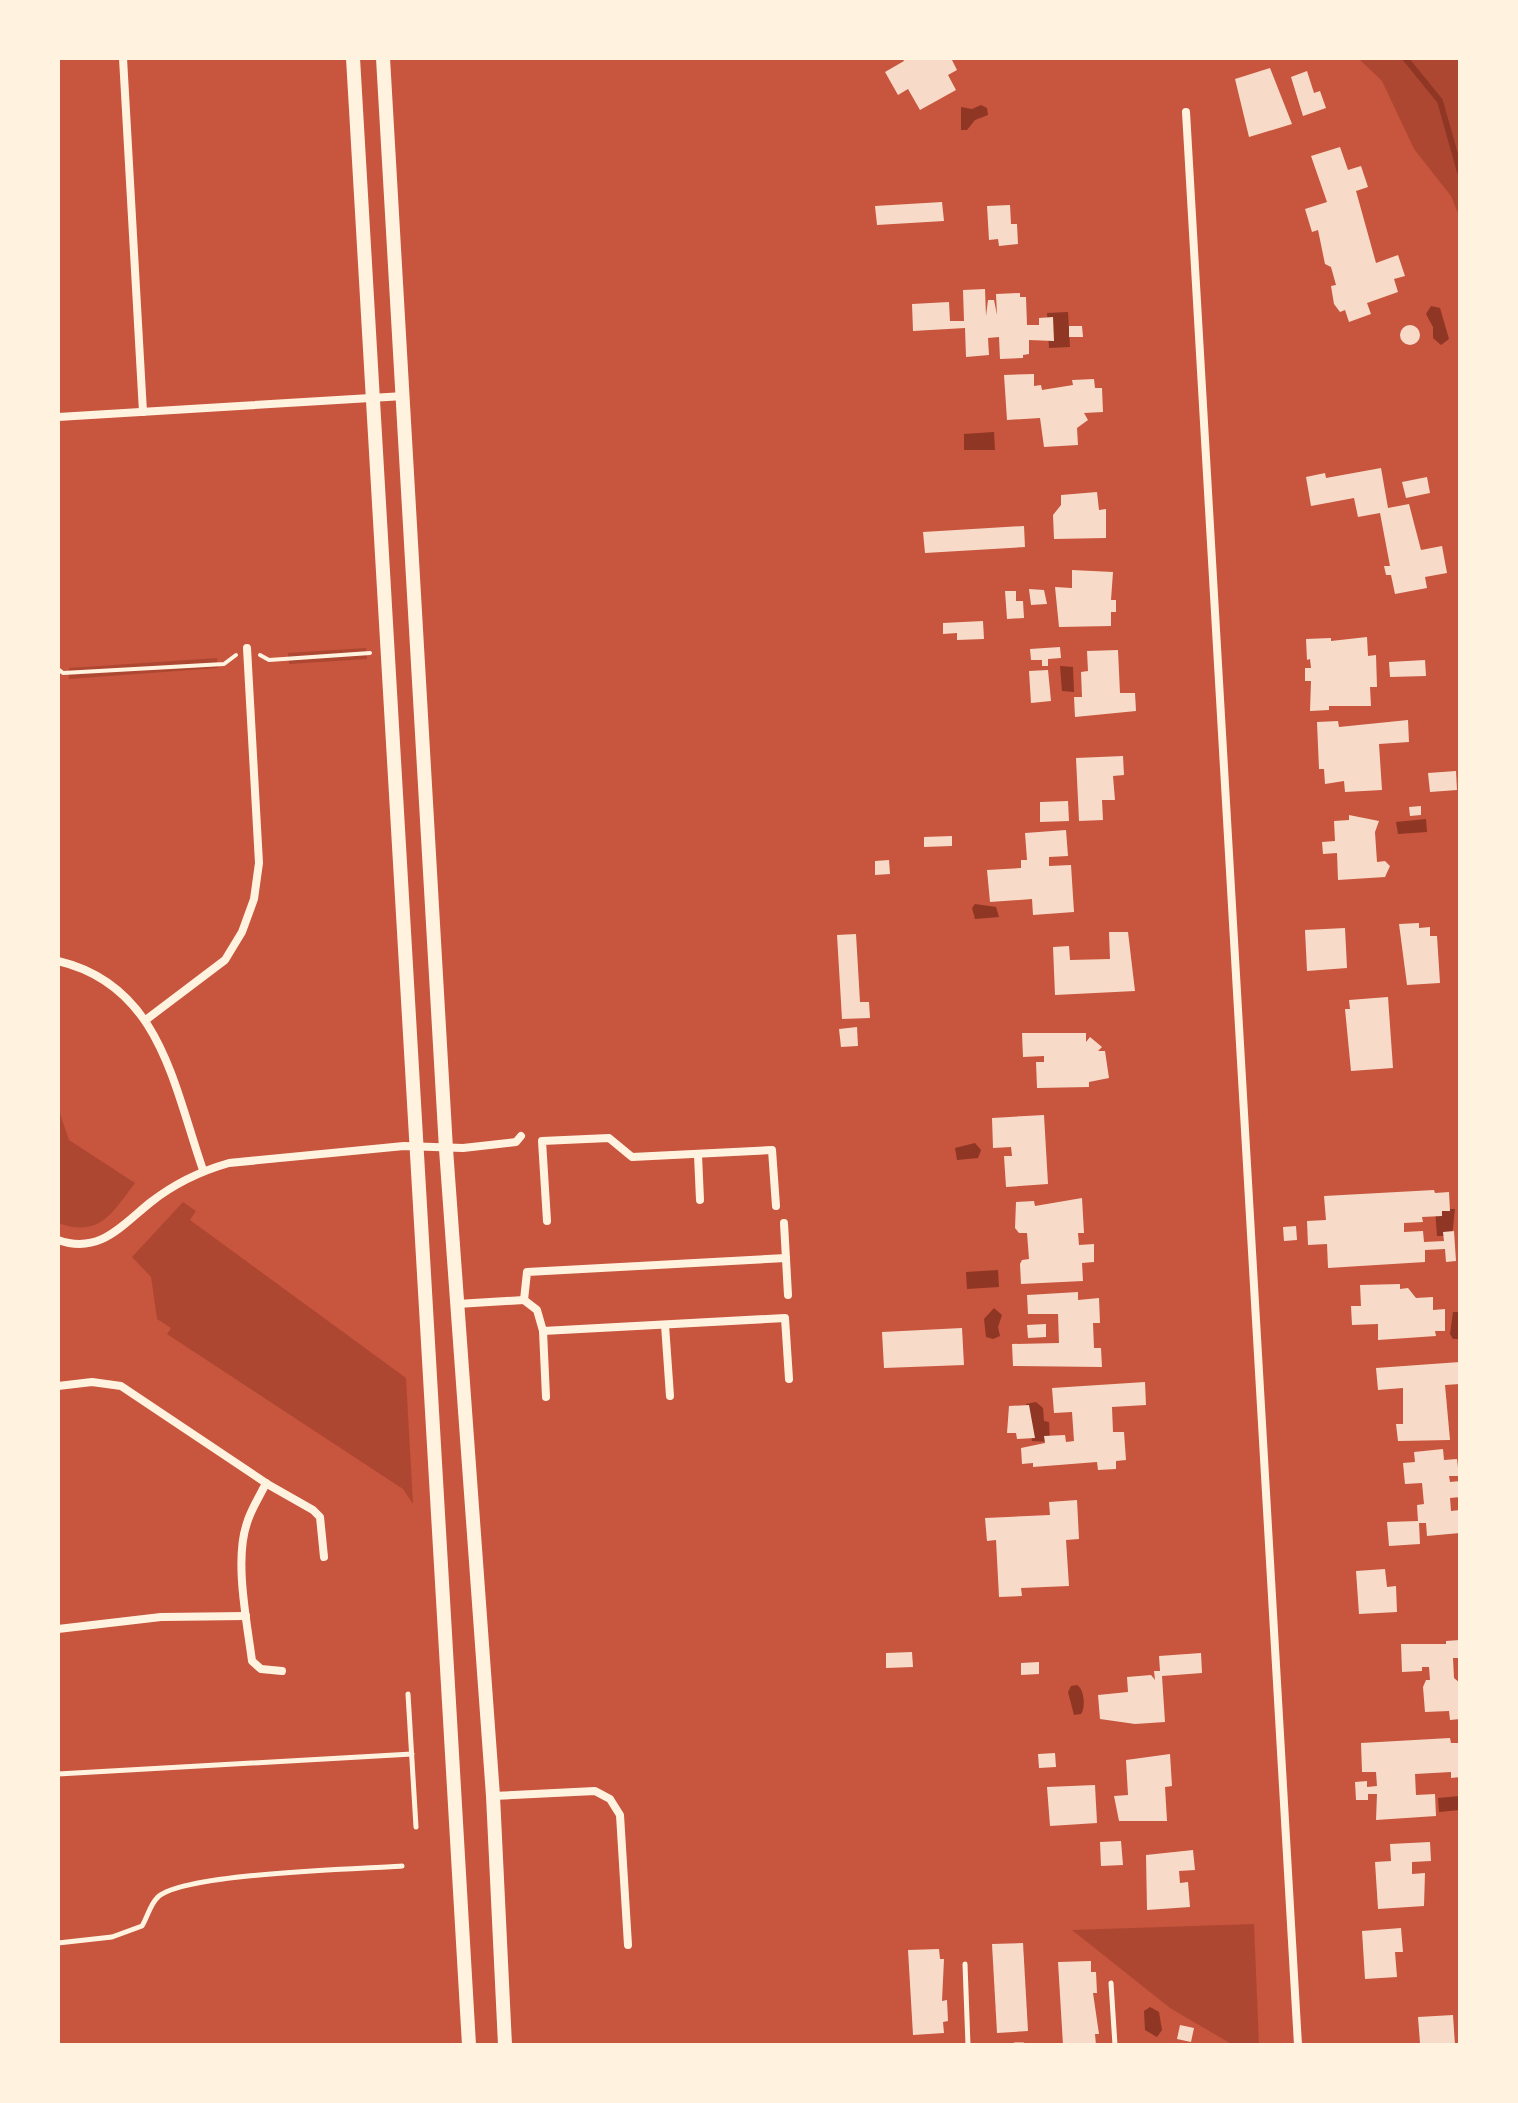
<svg xmlns="http://www.w3.org/2000/svg" width="1518" height="2103" font-family="Figtree,sans-serif">
	<style>
		.green { fill: #ae4732 }
		.water { fill: #8f3625 }
		.lines { fill: none; stroke-linecap: round; stroke-linejoin: round }
		.stream { stroke: #8f3625; stroke-width: 6 }
		.building { fill: #f7dbc8 }
		.path { stroke: #fff3e0; stroke-width: 4 }
		.service { stroke: #fff3e0; stroke-width: 5 }
		.minor { stroke: #fff3e0; stroke-width: 8 }
		.secondary { stroke: #fff3e0; stroke-width: 14 }
	</style>
	<rect width="100%" height="100%" fill="#c8553d"/>
	<g class="green">
		<path d="M1358 58H1460V218L1451 196 1414 149 1382 81Z"/>
		<path d="M366 648 367 659 289 664 288 653Z"/>
		<path d="M217 658 218 668 69 679V668Z"/>
		<path d="M58 1108 69 1140 135 1183C112 1213 100 1238 58 1223Z"/>
		<path d="M183 1202 196 1211 190 1220 406 1378 413 1504 403 1489 167 1334 171 1328 157 1319 151 1277 132 1257Z"/>
		<path d="M1254 1924 1259 2045H1233L1170 2008 1072 1930Z"/>
	</g>
	<g class="water">
		<path d="M981 105 987 108 988 115 975 120 967 130H961V107L972 109Z"/>
		<path d="M1431 306 1440 308 1449 339 1441 345 1433 338V327L1426 314Z"/>
		<path d="M1068 312 1070 347 1049 348 1047 313Z"/>
		<path d="M994 432 995 450H964V434Z"/>
		<path d="M1060 666 1073 667 1074 692 1062 691Z"/>
		<path d="M1426 819 1427 832 1398 834 1396 822Z"/>
		<path d="M975 904 996 907 999 917 975 919 972 908Z"/>
		<path d="M975 1143 981 1150 978 1158 957 1160 955 1148Z"/>
		<path d="M1435 1209H1455L1452 1236H1437Z"/>
		<path d="M998 1270 999 1287 967 1289 966 1272Z"/>
		<path d="M994 1308 1002 1315 998 1327 1000 1336 993 1339 986 1337 984 1319Z"/>
		<path d="M1453 1312H1460V1339H1453L1450 1334Z"/>
		<path d="M1036 1402 1043 1408 1044 1421 1049 1422 1050 1442 1032 1441 1026 1404Z"/>
		<path d="M1077 1685C1084 1689 1086 1707 1081 1714L1074 1715 1068 1692 1071 1686Z"/>
		<path d="M1460 1796V1810L1439 1812 1438 1798Z"/>
		<path d="M1150 2007 1159 2012 1162 2030 1157 2037 1145 2030 1144 2011Z"/>
	</g>
	<g class="lines">
		<path class="stream" d="M1405 58 1440 101 1460 172"/>
	</g>
	<g class="building">
		<path d="M902 58H951L957 70 948 75 956 90 920 110 908 89 898 95 885 72 904 61Z"/>
		<path d="M1270 68 1292 124 1249 137 1235 79Z"/>
		<path d="M1307 71 1314 93 1320 91 1326 108 1303 116 1291 77Z"/>
		<path d="M1340 147 1348 170 1361 166 1368 187 1356 191 1376 263 1398 255 1405 276 1394 279 1398 292 1367 303 1371 314 1349 322 1345 310 1340 312 1334 304 1331 286 1336 285 1331 267 1325 264 1318 230 1312 232 1305 209 1327 202 1311 156Z"/>
		<path d="M942 202 944 221 877 225 875 206Z"/>
		<path d="M1010 205 1011 224H1017L1018 244 999 246 998 239 989 240 987 206Z"/>
		<path d="M985 289 986 316 988 300H994L997 315 996 294 1020 293V297H1026L1027 325H1039V318L1053 317 1054 341 1029 340V354L1023 355V358L1000 359 999 337 988 338 989 355 966 357 965 328 913 331 912 304 949 302 950 321H964L963 290Z"/>
		<circle cx="1410" cy="335" r="10"/>
		<path d="M1069 326H1082L1083 337H1069Z"/>
		<path d="M1034 374V386L1041 385 1042 390 1073 385 1072 380 1094 379 1095 388H1102L1103 412 1084 413 1088 420 1077 428 1078 445 1044 447 1040 418 1007 420 1004 375Z"/>
		<path d="M1381 468 1388 508 1409 504 1421 550 1442 546 1447 573 1425 577 1427 588 1395 594 1391 575H1386L1384 566H1390L1380 513 1358 517 1354 498 1311 506 1306 477 1325 473 1326 478Z"/>
		<path d="M1427 477 1430 493 1406 498 1402 482Z"/>
		<path d="M1097 492 1099 510 1106 509V538L1054 539 1053 515 1061 505V495Z"/>
		<path d="M1024 526 1025 547 925 553 923 532Z"/>
		<path d="M1072 570 1113 572 1111 600H1116V612H1111V626L1059 627 1055 587 1072 588Z"/>
		<path d="M1029 589 1044 590 1047 604 1031 605Z"/>
		<path d="M1005 591H1016V601H1023L1024 618 1007 619Z"/>
		<path d="M983 621 984 639 957 640V633L943 634V623Z"/>
		<path d="M1367 637 1368 656 1376 655 1377 687H1370L1371 706H1329V710L1310 711 1311 681H1305V668H1311L1310 659 1307 660 1306 639 1331 638V641Z"/>
		<path d="M1060 647 1061 658 1048 659V666H1042V660H1031L1030 649Z"/>
		<path d="M1118 650 1120 693H1135L1136 711 1075 717 1074 697H1082L1081 672 1088 671 1087 651Z"/>
		<path d="M1425 660 1426 676 1390 677 1389 662Z"/>
		<path d="M1048 670 1051 701 1031 703 1029 671Z"/>
		<path d="M1408 720 1409 742 1379 744 1382 790 1345 792 1344 781 1325 784 1324 769H1319L1317 722 1338 721 1339 727Z"/>
		<path d="M1123 756 1124 775 1113 776 1115 800H1102L1103 820 1079 821 1076 758Z"/>
		<path d="M1456 771 1457 790 1430 792 1428 773Z"/>
		<path d="M1068 801 1069 821 1040 822V802Z"/>
		<path d="M1421 806V815L1410 816 1409 807Z"/>
		<path d="M1349 815 1379 821 1375 832 1377 862 1385 861 1390 866 1385 877 1338 880 1337 853 1323 854 1322 842 1335 841 1334 821 1349 820Z"/>
		<path d="M1066 830 1068 856 1049 857V866L1071 865 1074 912 1033 915 1032 899 990 902 987 870 1021 868V860H1027L1025 833Z"/>
		<path d="M952 836V846L924 847V837Z"/>
		<path d="M889 860 890 874 875 875V861Z"/>
		<path d="M1419 923V928L1430 927V936H1437L1440 983 1407 985 1399 924Z"/>
		<path d="M1345 928 1347 968 1307 971 1305 930Z"/>
		<path d="M1109 932H1128L1135 991 1055 995 1053 947 1069 946 1070 960 1110 959Z"/>
		<path d="M856 934 860 1002H869L870 1018 842 1019 837 935Z"/>
		<path d="M1388 997 1393 1068 1351 1071 1345 1009H1350L1349 1000Z"/>
		<path d="M857 1027 858 1046 841 1047 839 1029Z"/>
		<path d="M1022 1033H1086V1042L1090 1037 1102 1047 1098 1051H1105L1109 1078 1089 1082V1087L1037 1088 1036 1062H1044V1056L1023 1057Z"/>
		<path d="M1044 1115 1048 1184 1006 1187 1004 1156H1012L1011 1147 993 1148 992 1118Z"/>
		<path d="M1434 1190 1435 1193 1449 1192 1450 1211H1442V1216L1422 1217 1423 1222 1404 1223V1232L1423 1231 1424 1242 1444 1241 1443 1232 1454 1231 1456 1261 1446 1262 1445 1249 1425 1250V1262L1328 1268 1327 1244 1308 1245 1307 1221 1326 1220 1324 1196Z"/>
		<path d="M1082 1198 1084 1233H1078L1079 1245 1094 1244V1262L1082 1263 1083 1281 1021 1284 1020 1264 1022 1260 1029 1259 1027 1233H1019L1015 1228 1016 1202 1034 1201 1035 1206Z"/>
		<path d="M1296 1226 1297 1240 1284 1241 1283 1227Z"/>
		<path d="M1400 1284V1289L1408 1288 1416 1298 1433 1297V1310L1445 1309V1331H1435L1436 1336 1378 1340V1324L1352 1325 1351 1306H1361L1360 1285Z"/>
		<path d="M1078 1292V1300L1099 1298 1100 1323H1093L1094 1348H1101L1102 1367 1013 1366 1012 1344 1059 1343 1058 1314H1028L1027 1295Z"/>
		<path d="M1046 1324V1337L1028 1338 1027 1325Z"/>
		<path d="M962 1328 964 1365 884 1368 882 1332Z"/>
		<path d="M1460 1362V1384L1445 1385 1450 1440 1398 1441 1396 1424H1403V1388L1378 1390 1376 1368Z"/>
		<path d="M1145 1382 1146 1405 1112 1407 1113 1432H1124L1126 1460 1116 1461V1469L1098 1470 1097 1462 1033 1467V1463L1022 1464 1021 1448 1045 1443 1044 1436 1065 1435 1066 1442 1074 1441 1072 1412 1054 1413 1052 1388Z"/>
		<path d="M1029 1405 1035 1438 1017 1439 1016 1433H1007L1009 1406Z"/>
		<path d="M1443 1449 1444 1460 1457 1459 1459 1476H1449L1450 1482 1460 1481V1497L1450 1498 1451 1511 1460 1510V1533L1427 1536 1426 1523H1419L1420 1544 1389 1546 1387 1522 1418 1521 1417 1505 1424 1504 1422 1483 1405 1484 1403 1463 1415 1462 1414 1452Z"/>
		<path d="M1077 1500 1079 1539 1066 1540 1069 1586 1021 1588 1022 1596 999 1597 996 1540 987 1541 985 1518 1050 1515 1049 1502Z"/>
		<path d="M1385 1569 1387 1587 1396 1586 1397 1612 1359 1614 1356 1571Z"/>
		<path d="M1460 1640V1658H1453L1454 1678 1460 1683V1719L1450 1720 1449 1711 1425 1712 1423 1687 1426 1680H1430L1429 1667H1422V1671L1402 1672 1401 1644H1446V1641Z"/>
		<path d="M912 1652 913 1667 886 1668V1653Z"/>
		<path d="M1201 1653 1202 1673 1162 1676 1165 1722 1135 1724 1100 1719 1098 1695 1128 1692 1127 1677 1151 1675 1155 1680 1154 1671H1160L1159 1656Z"/>
		<path d="M1039 1662V1674L1021 1675V1663Z"/>
		<path d="M1450 1738 1451 1743H1459L1460 1777 1451 1778V1772L1415 1774 1416 1795 1435 1794 1436 1816 1376 1820 1377 1794H1368V1800H1356L1355 1782 1367 1781V1787L1377 1786 1376 1772H1362L1361 1743Z"/>
		<path d="M1055 1753 1056 1767 1039 1768 1038 1754Z"/>
		<path d="M1170 1754 1172 1786 1165 1787 1167 1821H1119L1114 1796 1128 1795 1126 1760Z"/>
		<path d="M1095 1785 1097 1823 1050 1826 1047 1787Z"/>
		<path d="M1121 1841 1123 1865 1101 1866 1100 1842Z"/>
		<path d="M1430 1842 1431 1861 1412 1862V1874L1425 1873 1424 1906 1378 1909 1375 1862 1391 1861 1390 1844Z"/>
		<path d="M1193 1850 1195 1870 1179 1871 1180 1883 1188 1882 1190 1907 1147 1910 1146 1855Z"/>
		<path d="M1401 1928 1403 1952H1395L1397 1977 1365 1979 1362 1931Z"/>
		<path d="M1023 1943 1028 2031 997 2033 992 1944Z"/>
		<path d="M939 1949 940 1959H944L942 2001 947 2000 948 2021 943 2022 944 2033 913 2035 908 1950Z"/>
		<path d="M1091 1961V1972H1096L1097 1993H1093L1099 2034H1095L1096 2045H1063L1058 1962Z"/>
		<path d="M1453 2015 1455 2045 1420 2043 1418 2017Z"/>
		<path d="M1180 2025 1194 2028 1191 2042 1177 2039Z"/>
	</g>
	<g class="lines">
		<g class="path">
			<path d="M260 655 269 660 370 653"/>
			<path d="M58 669 63 673 224 664 236 655"/>
		</g>
		<g class="service">
			<path d="M408 1694 416 1827"/>
			<path d="M58 1774 412 1754"/>
			<path d="M58 1943 112 1937 142 1926C147 1918 150 1905 157 1898 179 1873 361 1869 402 1866"/>
			<path d="M965 1964 968 2045"/>
			<path d="M1111 1983 1115 2045"/>
			<path d="M1015 2045H1023"/>
		</g>
		<g class="minor">
			<path d="M123 58 143 412"/>
			<path d="M1186 112 1298 2045"/>
			<path d="M58 417 404 396"/>
			<path d="M58 961C160 985 173 1084 203 1170"/>
			<path d="M147 1019 225 960 242 932 254 899 259 863 247 648"/>
			<path d="M698 1155 700 1200"/>
			<path d="M547 1221 542 1141 609 1138 632 1157 772 1150 776 1206"/>
			<path d="M784 1223 788 1295"/>
			<path d="M58 1240C100 1255 122 1225 151 1202 174 1184 201 1171 229 1163L404 1146 463 1148 516 1142 521 1136"/>
			<path d="M524 1300 537 1310 543 1331 785 1318 789 1379"/>
			<path d="M524 1300 527 1272 786 1258"/>
			<path d="M457 1304 524 1300"/>
			<path d="M665 1325 670 1396"/>
			<path d="M543 1331 546 1397"/>
			<path d="M58 1386 92 1382 121 1386 269 1485 313 1510 320 1517 324 1557"/>
			<path d="M266 1483C260 1496 251 1509 247 1523 234 1560 247 1622 252 1661L261 1669 282 1671"/>
			<path d="M58 1629 161 1617 246 1616"/>
			<path d="M493 1796 595 1791 610 1799 620 1815 628 1945"/>
		</g>
		<g class="secondary">
			<path d="M353 58 469 2045"/>
			<path d="M383 58 446 1149 493 1796 505 2045"/>
		</g>
	</g>
	<rect width="1518" height="2103" fill="none" stroke="#fff3e0" stroke-width="120"/>
</svg>
